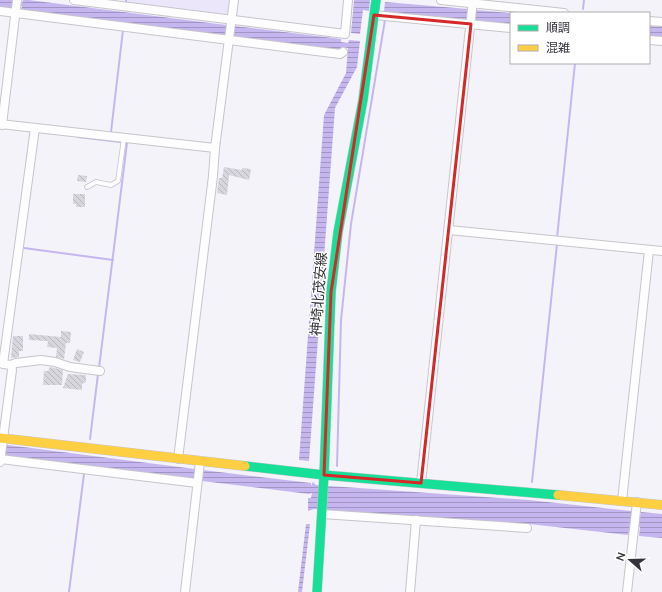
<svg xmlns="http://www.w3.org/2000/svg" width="662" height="592" font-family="'Nunito Sans','Noto Sans JP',sans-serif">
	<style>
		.green { fill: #ebe6fa }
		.water { fill: url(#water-rules) }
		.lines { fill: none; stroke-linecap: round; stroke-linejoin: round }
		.stream { stroke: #c6b6ef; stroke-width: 2 }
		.building { fill: url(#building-back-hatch) }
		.lane-casing { stroke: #c6c5cb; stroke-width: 5.5 }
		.street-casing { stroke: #c6c5cb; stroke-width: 10 }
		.fast-casing { stroke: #c6c5cb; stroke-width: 10 }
		.slow-casing { stroke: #c6c5cb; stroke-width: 10 }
		.lane { stroke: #fdfdfe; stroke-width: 4 }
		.street { stroke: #fdfdfe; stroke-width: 8 }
		.fast { stroke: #16e098; stroke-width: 9 }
		.slow { stroke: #ffcf43; stroke-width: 9 }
		.marked { fill: none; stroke: #d62828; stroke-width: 3; stroke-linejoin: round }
		.labels { text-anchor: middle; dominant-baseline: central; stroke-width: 3; stroke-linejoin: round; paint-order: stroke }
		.street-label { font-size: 14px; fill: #34323a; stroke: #fff }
	</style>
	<defs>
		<pattern id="water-rules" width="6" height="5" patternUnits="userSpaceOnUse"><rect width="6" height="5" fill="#c6b6ef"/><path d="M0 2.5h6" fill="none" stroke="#a295c3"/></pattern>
		<pattern id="building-back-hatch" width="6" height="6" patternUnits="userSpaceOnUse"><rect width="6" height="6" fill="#d7d6dd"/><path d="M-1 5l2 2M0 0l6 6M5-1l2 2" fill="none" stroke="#b9b8be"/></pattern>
	</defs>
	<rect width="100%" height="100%" fill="#f4f3f9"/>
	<path class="green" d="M126 0H231L229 15 126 3Z"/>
	<g class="water">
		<path d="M0 0H12L22 3 23 0H29L226 25V28L234 29 235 26 341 39V42L348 43 349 40 360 41 357 67 335 108 309 461 299 460 324 115 346 73 348 48 341 47 340 50 234 37V33L225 32V36L21 10 22 6 12 5 11 9 0 7Z"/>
		<path d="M354 0H370L369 11 363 10 360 34 351 33Z"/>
		<path d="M385 2 468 9 467 20 384 12Z"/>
		<path d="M476 10 511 13V24L475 20Z"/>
		<path d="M649 26 662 27V38L649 36Z"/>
		<path d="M0 444 195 469 202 474 203 470 311 483V486L313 482 316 485 529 500 631 511V517L640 518 641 512 662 514V538L639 536 640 527 630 526 628 535 529 524 314 509 308 511V498H311L312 493 309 494 202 481V477L195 476 194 480 0 455Z"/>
		<path d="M306 524H310L302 592H298Z"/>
	</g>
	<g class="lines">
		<g class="stream">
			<path d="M126 2V0"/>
			<path d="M583 9 584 0"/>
			<path d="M111 132 123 30"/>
			<path d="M78 137 120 142"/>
			<path d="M557 238 575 63"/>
			<path d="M24 248 113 260"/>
			<path d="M99 368 127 143"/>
			<path d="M90 439 98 374"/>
			<path d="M337 466 341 320 351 224 385 20"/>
			<path d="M532 482 557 244"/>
			<path d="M69 592 84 474"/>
		</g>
	</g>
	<g class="building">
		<path d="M224 167 242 170V168L251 169 249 180 229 175 227 195 217 193 219 178H222Z"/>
		<path d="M78 175 87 176 86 182 77 181Z"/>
		<path d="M73 194H85V207H76V204H73Z"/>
		<path d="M61 331 71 332 70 343H66L64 359 56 357 57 348 47 347 48 341 29 340V334L61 337Z"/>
		<path d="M13 336H23V351H19V357L11 358Z"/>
		<path d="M77 349 84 352 80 362 73 360Z"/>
		<path d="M50 367 63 370 62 385H43L44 371H48Z"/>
		<path d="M68 374 86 375V382L82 384V390L63 388Z"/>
	</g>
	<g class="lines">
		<g class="lane-casing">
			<path id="lane" d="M87 187 96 182 111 185 118 181 124 138"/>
		</g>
		<g class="street-casing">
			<g id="street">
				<path d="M74 0 345 34 348 0"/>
				<path d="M441 0 564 13"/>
				<path d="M0 11 340 54 343 52"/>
				<path d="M374 15 511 28"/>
				<path d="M649 21 662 22"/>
				<path d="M649 40 662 41"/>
				<path d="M0 124 215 148"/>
				<path d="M2 125 17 0"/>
				<path d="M449 230 662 251"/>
				<path d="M11 365 16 363 41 360 55 362 70 367 100 371"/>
				<path d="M0 459 197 483"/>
				<path d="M178 459 213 176 215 148 234 0"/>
				<path d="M0 462 12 370 11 365 3 364 35 128"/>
				<path d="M421 483 473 0"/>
				<path d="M622 501 649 250"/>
				<path d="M322 514 527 528"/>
				<path d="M185 592 200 462"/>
				<path d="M410 592 416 520"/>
				<path d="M627 592 637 502"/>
			</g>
		</g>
		<g class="fast-casing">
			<g id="fast">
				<path d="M245 466 324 475 558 495"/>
				<path d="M317 592 324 475 331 292 338 232 363 100 376 0"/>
			</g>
		</g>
		<g class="slow-casing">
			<g id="slow">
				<path d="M0 438 245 466"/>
				<path d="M558 495 662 505"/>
			</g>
		</g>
		<use href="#lane" class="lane"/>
		<use href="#street" class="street"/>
		<use href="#fast" class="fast"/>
		<use href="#slow" class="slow"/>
	</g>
	<path class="marked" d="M374 15 471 24 421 483 324 475 331 292Z"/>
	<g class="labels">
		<g class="street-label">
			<text transform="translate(319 294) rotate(-86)">神埼北茂安線</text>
		</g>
	</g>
	<rect x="510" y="12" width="140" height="52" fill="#ffffff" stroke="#aeadb0"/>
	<rect x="518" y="25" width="20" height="6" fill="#16e098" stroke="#aeadb0"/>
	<text x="546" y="32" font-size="12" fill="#34323a">順調</text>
	<rect x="518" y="45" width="20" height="6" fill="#ffcf43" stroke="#aeadb0"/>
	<text x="546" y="52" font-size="12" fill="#34323a">混雑</text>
	<g transform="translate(630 560) rotate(290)" stroke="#ffffff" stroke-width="3" paint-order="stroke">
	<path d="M0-3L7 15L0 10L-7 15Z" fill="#34323a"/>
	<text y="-6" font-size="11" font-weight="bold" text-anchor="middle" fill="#34323a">N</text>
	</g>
</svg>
